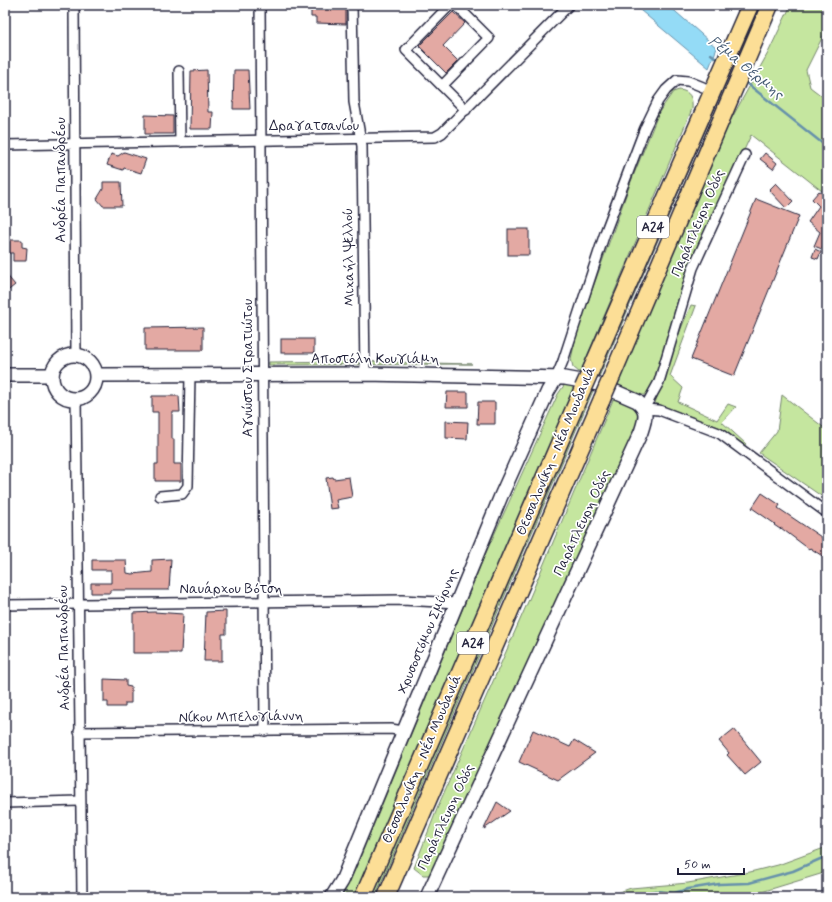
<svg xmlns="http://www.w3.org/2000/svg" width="832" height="902" font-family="Mynerve,sans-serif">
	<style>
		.green { fill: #c5e69f; stroke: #74846d }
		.water { fill: #94dbf6; stroke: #6691ab }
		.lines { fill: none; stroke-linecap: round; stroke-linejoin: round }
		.stream { stroke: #6691ab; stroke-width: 2.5 }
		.building { fill: #e3a9a3; stroke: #22223b }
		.street-casing { stroke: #22223b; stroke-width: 12 }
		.secondary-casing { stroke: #22223b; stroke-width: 16 }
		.highway-casing { stroke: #22223b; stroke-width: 19 }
		.street { stroke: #fff; stroke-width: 9 }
		.secondary { stroke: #fff; stroke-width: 13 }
		.highway { stroke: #fcde96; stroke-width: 16 }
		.highway-bridge-casing { stroke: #22223b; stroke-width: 19; stroke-linecap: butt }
		.highway-bridge { stroke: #fcde96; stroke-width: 16 }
		.labels { text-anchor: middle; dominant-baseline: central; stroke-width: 3.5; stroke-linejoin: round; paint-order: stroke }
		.shield { fill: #fff; stroke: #646476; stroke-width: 1 }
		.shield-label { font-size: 13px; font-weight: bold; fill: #22223b }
		.street-label { font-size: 14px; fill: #22223b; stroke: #fff }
		.water-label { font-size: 15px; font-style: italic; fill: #445a73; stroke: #fff }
	</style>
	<rect width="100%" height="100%" fill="#fff"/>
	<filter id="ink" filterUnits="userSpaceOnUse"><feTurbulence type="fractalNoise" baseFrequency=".025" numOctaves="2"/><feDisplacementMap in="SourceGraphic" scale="8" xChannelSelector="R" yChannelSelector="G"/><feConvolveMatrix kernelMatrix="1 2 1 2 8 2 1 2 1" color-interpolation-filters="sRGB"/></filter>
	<g filter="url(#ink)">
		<g class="green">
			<path d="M791 5H827V28L806 70 810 87 827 100V195L751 135 692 264 651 389 647 395H641L617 385 729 123 768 53Z"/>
			<path d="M721 80 726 82 375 897H369Z"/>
			<path d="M679 90C690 91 693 98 692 109L580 373 573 367 571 359 577 332 630 184 659 112 673 92Z"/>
			<path d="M691 305 696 306 670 376 683 388 678 402 717 420 728 404 736 407 722 422 746 444 743 446 721 428 655 403 677 338Z"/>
			<path d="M348 361 472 364 269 365V362Z"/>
			<path d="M577 382 357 892 351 897H344L343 895 355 870 484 557 558 394 565 384Z"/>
			<path d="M615 395C627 401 638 404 639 419L603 506 434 875H423L414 868 439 804 527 604Z"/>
			<path d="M782 395 827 430V500L759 453 777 431Z"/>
			<path d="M827 847V872L745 897H605L631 888 688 883 750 872 778 865Z"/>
		</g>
		<path class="water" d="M634 5H668L717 48 709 68Z"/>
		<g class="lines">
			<g class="stream">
				<path d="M711 54 720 61"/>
				<path d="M744 81 827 147"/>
				<path d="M627 897 655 891 674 893 688 889 719 884 749 883 793 871 827 856"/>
			</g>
		</g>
		<g class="building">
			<path d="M316 5H346V24L316 23V17H311V7H316Z"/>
			<path d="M453 12 465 23 443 46 458 61 446 73 419 46Z"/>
			<path d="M207 70 208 112H213L212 129H190L191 71Z"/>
			<path d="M234 70H248L250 109H233Z"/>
			<path d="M145 115 173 116V134H145Z"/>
			<path d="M124 152 146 159 141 173 124 168 123 170 107 165 111 154 118 156Z"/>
			<path d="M765 153 777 163 773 169 760 159Z"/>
			<path d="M103 182H121L122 206H103L97 199 103 189Z"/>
			<path d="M776 183 793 201 786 208 769 190Z"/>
			<path d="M819 191 827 198V237L822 249 814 246 820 232 808 222 819 206 812 199Z"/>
			<path d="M756 199 799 216 734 376 691 359Z"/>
			<rect x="508" y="229" width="21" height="26"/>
			<path d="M5 240H22V247L27 248 26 261H13V253H5Z"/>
			<path d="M815 249 821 252 818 259 812 257Z"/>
			<path d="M5 273 15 285 5 293Z"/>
			<path d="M203 327V350H145V328Z"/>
			<rect x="281" y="339" width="33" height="14"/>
			<path d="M447 392H468V407H446Z"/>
			<path d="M152 396H179L180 412H172V439H174V464H181V481H155V464H158V412H152Z"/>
			<path d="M478 402H495V424H477Z"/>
			<path d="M446 421 468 422 467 439 446 438Z"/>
			<path d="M333 477 334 479 349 477 352 497 336 500 338 508 330 509 326 478Z"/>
			<path d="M762 493 780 505 778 508 827 541V559L810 548 809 549 781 528 780 529 774 525 775 524 752 508Z"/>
			<path d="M171 559 169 590H110V593H91V583H111V570H92V560H126L127 573 132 574 152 572V560Z"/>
			<path d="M226 611V634H222V661H204L206 612Z"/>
			<path d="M154 612 183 614 181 653H133V613Z"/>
			<path d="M104 679 126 680V686L131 687V703H125V707H108V702H104Z"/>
			<path d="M734 729 761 762 745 775 727 755 729 753 719 741Z"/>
			<path d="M533 730 570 747 574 740 595 753 558 780 519 762Z"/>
			<path d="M497 802 510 811 484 829Z"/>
		</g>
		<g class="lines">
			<g class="street-casing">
				<g id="street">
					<path d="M74 5 76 355"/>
					<path d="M260 5 265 731"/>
					<path d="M352 5 354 102 362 146 365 374"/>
					<path d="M450 5 406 50 466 110"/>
					<path d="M179 71 180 142"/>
					<path d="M442 86 489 38 456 5"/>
					<path d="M5 145 435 137 442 133 569 5"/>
					<path d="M745 155 693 268 659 382 644 409 659 410 719 433 827 513"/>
					<path d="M556 378 563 361 605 233 645 128 658 101 666 90 677 80 688 81 703 87"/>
					<path d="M76 398 82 897"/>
					<path d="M160 496 182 494 188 486 190 374"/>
					<path d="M5 605 402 600 457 603"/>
					<path d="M79 732 391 729 403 731"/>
					<path d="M5 803 80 801"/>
				</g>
			</g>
			<g class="secondary-casing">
				<g id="secondary">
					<circle cx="74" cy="377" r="22"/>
					<path d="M5 375H52"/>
					<path d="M97 375 365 374 565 378 598 384 637 401C649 410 645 420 641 432L427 897"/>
					<path d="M332 897 342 881 501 496 548 391 556 378"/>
				</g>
			</g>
			<g class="highway-casing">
				<g id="highway">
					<path d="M591 370 750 5"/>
					<path d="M612 376 770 5"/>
					<path d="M363 897 583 388"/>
					<path d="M386 897 602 399"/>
				</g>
			</g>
			<use href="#street" class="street"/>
			<use href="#secondary" class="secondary"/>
			<use href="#highway" class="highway"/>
			<g class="highway-bridge-casing">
				<g id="highway-bridge">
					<path d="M583 388 591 370"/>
					<path d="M602 399 612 376"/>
				</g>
			</g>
			<use href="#highway-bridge" class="highway-bridge"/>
		</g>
	</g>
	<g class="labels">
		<g class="shield">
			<rect x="637" y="216" width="32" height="22" rx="3"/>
			<rect x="457" y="632" width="32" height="22" rx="3"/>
		</g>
		<g class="shield-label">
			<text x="653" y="227">Α24</text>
			<text x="473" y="643">Α24</text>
		</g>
		<g class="street-label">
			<text x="314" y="126">Δραγατσανίου</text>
			<text transform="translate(61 180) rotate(-90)">Ανδρέα Παπανδρέου</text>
			<text transform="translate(698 223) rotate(-67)">Παράπλευρη Οδός</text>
			<text transform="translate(349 257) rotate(-91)">Μιχαήλ Ψελλού</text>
			<text x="375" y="359">Αποστόλη Κουγιάμη</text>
			<text transform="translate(248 368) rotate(-90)">Αγνώστου Στρατιώτου</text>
			<text transform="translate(556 451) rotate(-67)">Θεσσαλονίκη - Νέα Μουδανιά</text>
			<text transform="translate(582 523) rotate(-65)">Παράπλευρη Οδός</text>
			<text x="231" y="589">Ναυάρχου Βότση</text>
			<text transform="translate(428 631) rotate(-67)">Χρυσοστόμου Σμύρνης</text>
			<text transform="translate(64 648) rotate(-91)">Ανδρέα Παπανδρέου</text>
			<text transform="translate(241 717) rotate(-1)">Νίκου Μπελογιάννη</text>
			<text transform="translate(422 759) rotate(-67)">Θεσσαλονίκη - Νέα Μουδανιά</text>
			<text transform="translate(446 817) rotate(-65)">Παράπλευρη Οδός</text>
		</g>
		<g class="water-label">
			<text transform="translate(746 68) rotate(39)">Ρέμα Θέρμης</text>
		</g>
	</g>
	<rect width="832" height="902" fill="none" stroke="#fff" stroke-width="20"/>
	<rect x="10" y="10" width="812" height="882" fill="none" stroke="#22223b" stroke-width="1.5" filter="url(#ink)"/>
	<path d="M678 868v6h66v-6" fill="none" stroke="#22223b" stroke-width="2"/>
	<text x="684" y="868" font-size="12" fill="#22223b" stroke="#ffffff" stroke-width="3" paint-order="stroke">50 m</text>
</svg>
